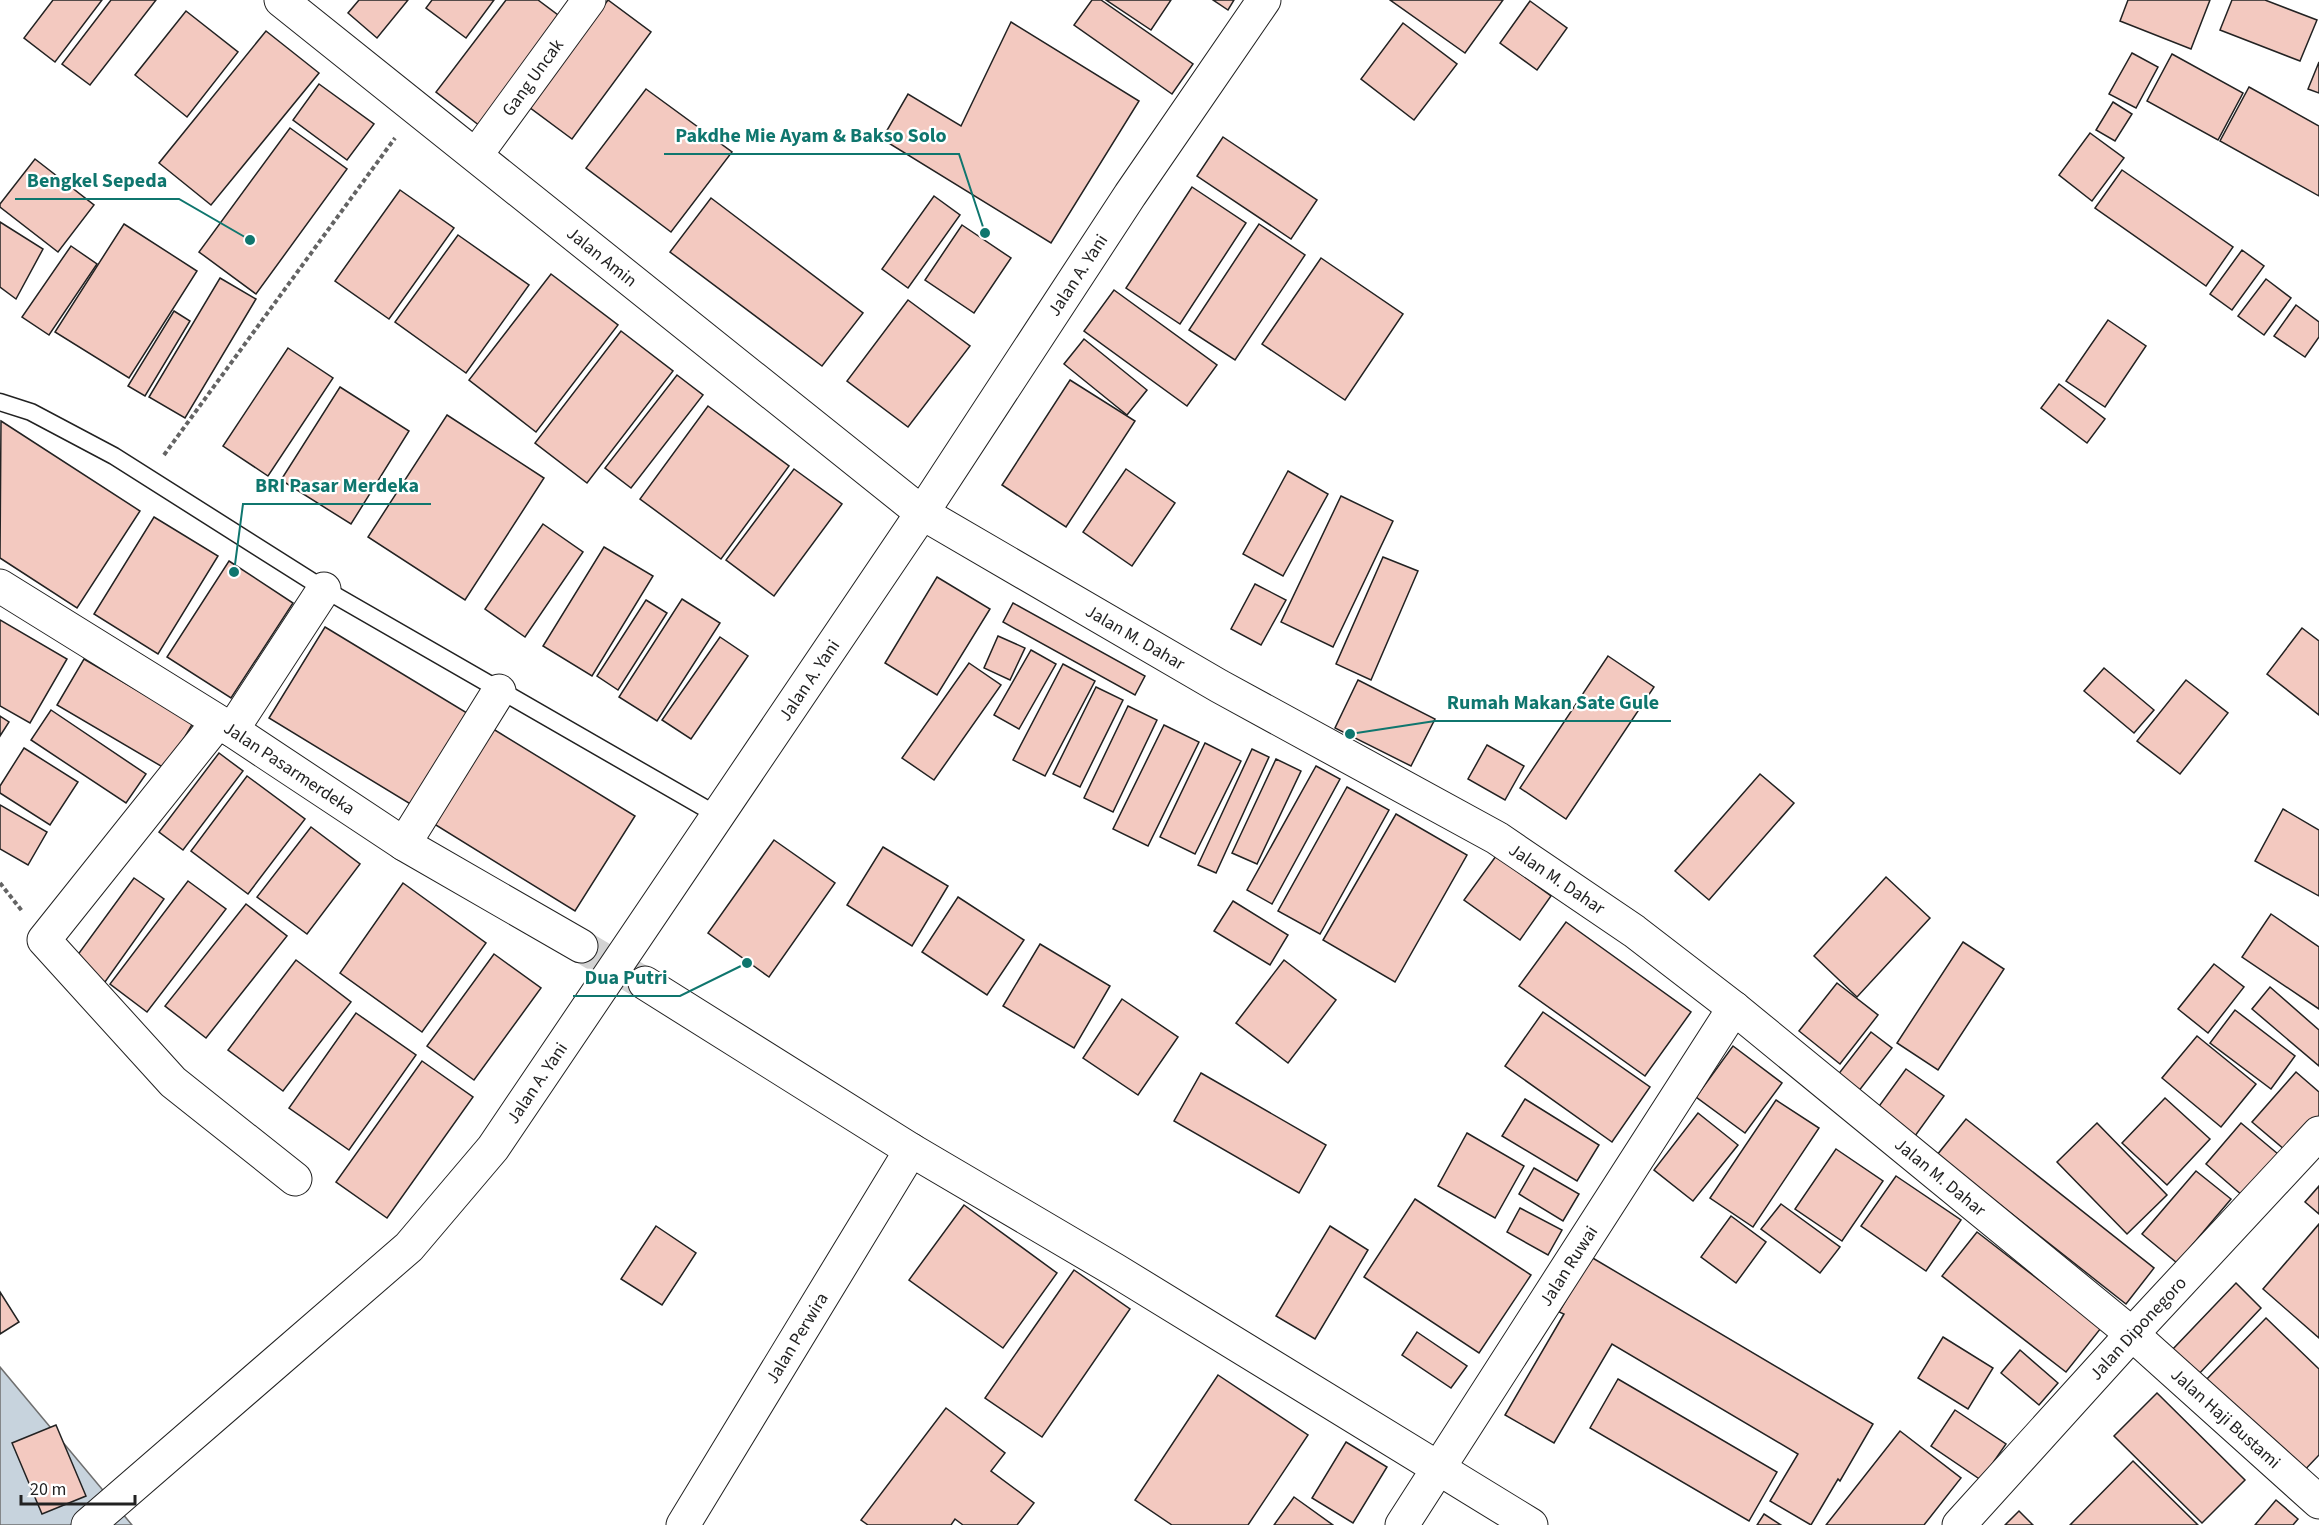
<svg xmlns="http://www.w3.org/2000/svg" width="2319" height="1525" font-family="'Source Sans 3',sans-serif">
	<style>
		.water { fill: #c7d3dd; stroke: #6f6f6f; stroke-width: 1.5 }
		.building { fill: #f3c9c0; stroke: #222; stroke-width: 1.5 }
		.lines { fill: none; stroke-linecap: round; stroke-linejoin: round }
		.minor-tunnel { stroke: #d3d3d3; stroke-width: 33; stroke-dasharray: 33 16; stroke-linecap: butt }
		.service-casing { stroke: #222; stroke-width: 19 }
		.minor-casing { stroke: #222; stroke-width: 35 }
		.trunk-casing { stroke: #222; stroke-width: 35 }
		.path { stroke: #646464; stroke-width: 4; stroke-dasharray: 4.5 3; stroke-linecap: butt }
		.service { stroke: #fff; stroke-width: 16 }
		.minor { stroke: #fff; stroke-width: 33 }
		.trunk { stroke: #fff; stroke-width: 33 }
		.labels { text-anchor: middle; dominant-baseline: central; stroke-width: 4.5; stroke-linejoin: round; paint-order: stroke }
		.street-label { font-size: 18px; fill: #222; stroke: #fff }
		.leader { fill: none; stroke: #0f766e; stroke-width: 2 }
		.callout-dot { fill: #0f766e; stroke: #fff; stroke-width: 2 }
		.callout-label { font-size: 20px; text-anchor: middle; font-weight: bold; fill: #0f766e; stroke: #fff; stroke-width: 4.5; stroke-linejoin: round; paint-order: stroke }
	</style>
	<rect width="100%" height="100%" fill="#fff"/>
	<path class="water" d="M0 1367 132 1525H0Z"/>
	<g class="building">
		<path d="M53 0H102L55 62 24 38Z"/>
		<path d="M111 0H156L90 85 62 64Z"/>
		<path d="M359 0H408L377 38 348 13Z"/>
		<path d="M432 0H494L466 38 426 8Z"/>
		<path d="M506 0H538L562 18 480 126 436 92Z"/>
		<path d="M608 0 651 32 572 139 529 107Z"/>
		<path d="M1092 0H1101L1193 64 1172 94 1074 25Z"/>
		<path d="M1106 0H1171L1151 30Z"/>
		<path d="M1213 0H1234L1228 10Z"/>
		<path d="M1390 0H1503L1465 53Z"/>
		<path d="M2128 0H2210L2191 49 2120 21Z"/>
		<path d="M2232 0H2265L2317 20 2300 61 2220 30Z"/>
		<path d="M1530 1 1567 28 1537 70 1500 43Z"/>
		<path d="M186 11 238 52 187 117 135 75Z"/>
		<path d="M1011 22 1139 101 1051 243 882 139 908 94 961 126Z"/>
		<path d="M1403 23 1457 64 1414 120 1361 79Z"/>
		<path d="M266 31 319 73 211 205 159 163Z"/>
		<path d="M2132 53 2158 67 2136 108 2109 94Z"/>
		<path d="M2172 54 2243 93 2218 140 2147 101Z"/>
		<path d="M2319 62V93L2308 89Z"/>
		<path d="M319 84 374 124 347 160 293 120Z"/>
		<path d="M2249 87 2319 126V196L2220 141Z"/>
		<path d="M646 89 732 152 671 232 586 168Z"/>
		<path d="M2113 102 2132 114 2115 141 2096 130Z"/>
		<path d="M290 128 347 169 256 294 199 252Z"/>
		<path d="M2090 133 2124 158 2092 201 2059 175Z"/>
		<path d="M1223 137 1317 200 1291 239 1197 176Z"/>
		<path d="M35 159 94 205 58 252 0 207V204Z"/>
		<path d="M2122 170 2233 247 2206 286 2095 208Z"/>
		<path d="M1192 187 1246 223 1180 324 1126 288Z"/>
		<path d="M400 190 454 228 389 319 335 281Z"/>
		<path d="M934 196 960 215 908 288 882 269Z"/>
		<path d="M711 198 863 313 822 366 670 252Z"/>
		<path d="M0 222 43 249 16 299 0 287Z"/>
		<path d="M124 224 197 271 129 378 55 332Z"/>
		<path d="M1259 224 1305 255 1235 360 1189 330Z"/>
		<path d="M962 225 1011 258 974 313 925 280Z"/>
		<path d="M458 235 529 285 466 373 395 322Z"/>
		<path d="M71 246 97 264 49 335 22 317Z"/>
		<path d="M2242 250 2264 266 2232 310 2210 294Z"/>
		<path d="M1321 258 1403 314 1345 400 1262 344Z"/>
		<path d="M551 274 618 325 536 432 469 380Z"/>
		<path d="M220 278 256 299 185 418 149 397Z"/>
		<path d="M2266 279 2291 298 2264 335 2238 316Z"/>
		<path d="M1114 290 1217 365 1187 406 1084 331Z"/>
		<path d="M908 300 970 346 908 427 847 381Z"/>
		<path d="M2296 305 2319 322V337L2305 357 2274 336Z"/>
		<path d="M174 311 190 321 145 396 128 386Z"/>
		<path d="M2108 320 2146 346 2105 407 2066 381Z"/>
		<path d="M621 331 673 371 587 483 535 443Z"/>
		<path d="M1084 339 1147 390 1127 415 1064 364Z"/>
		<path d="M288 348 333 378 268 476 223 446Z"/>
		<path d="M677 375 703 395 631 488 605 468Z"/>
		<path d="M1070 380 1135 421 1066 527 1002 485Z"/>
		<path d="M2059 384 2105 419 2087 443 2041 408Z"/>
		<path d="M340 387 409 431 351 524 281 480Z"/>
		<path d="M708 406 789 466 721 559 640 499Z"/>
		<path d="M447 415 544 478 465 600 368 537Z"/>
		<path d="M1 421 140 511 77 608 0 558Z"/>
		<path d="M794 469 842 504 774 596 726 560Z"/>
		<path d="M1126 469 1175 503 1132 566 1083 532Z"/>
		<path d="M1288 471 1328 494 1283 576 1243 554Z"/>
		<path d="M1341 496 1393 521 1333 647 1281 622Z"/>
		<path d="M154 517 218 556 158 654 94 614Z"/>
		<path d="M543 524 583 552 525 637 485 609Z"/>
		<path d="M604 547 653 576 592 676 543 646Z"/>
		<path d="M1383 557 1418 571 1371 680 1336 664Z"/>
		<path d="M229 561 293 603 231 698 167 657Z"/>
		<path d="M937 577 990 609 937 695 885 663Z"/>
		<path d="M1255 584 1286 600 1261 645 1231 629Z"/>
		<path d="M682 599 720 623 657 721 619 697Z"/>
		<path d="M646 600 667 613 618 690 597 676Z"/>
		<path d="M1013 603 1145 676 1135 695 1003 622Z"/>
		<path d="M0 620 67 659 30 723 0 706Z"/>
		<path d="M325 627 467 713 412 805 269 718Z"/>
		<path d="M2302 628 2319 641V715L2267 674Z"/>
		<path d="M998 636 1025 648 1010 680 984 668Z"/>
		<path d="M720 637 748 656 691 739 662 720Z"/>
		<path d="M1031 650 1056 664 1019 729 994 715Z"/>
		<path d="M1608 656 1654 687 1566 819 1520 788Z"/>
		<path d="M84 659 193 723 166 769 57 705Z"/>
		<path d="M969 663 1001 685 934 780 902 758Z"/>
		<path d="M1063 664 1095 681 1045 776 1013 760Z"/>
		<path d="M2104 668 2154 710 2134 733 2084 691Z"/>
		<path d="M1358 680 1435 719 1411 766 1335 728Z"/>
		<path d="M2186 680 2228 713 2180 774 2137 741Z"/>
		<path d="M1096 687 1123 700 1080 787 1053 774Z"/>
		<path d="M1128 706 1157 720 1113 812 1084 798Z"/>
		<path d="M51 710 146 774 126 803 31 740Z"/>
		<path d="M0 716 9 722 0 736Z"/>
		<path d="M1164 725 1199 742 1148 846 1113 829Z"/>
		<path d="M490 727 635 816 575 911 431 822Z"/>
		<path d="M1205 743 1241 761 1195 854 1160 837Z"/>
		<path d="M1487 745 1524 766 1505 800 1468 779Z"/>
		<path d="M24 748 78 782 50 825 0 793V786Z"/>
		<path d="M1252 749 1269 757 1216 873 1198 865Z"/>
		<path d="M219 753 243 771 183 850 159 832Z"/>
		<path d="M1276 759 1301 771 1257 864 1232 853Z"/>
		<path d="M1316 766 1340 779 1272 904 1247 890Z"/>
		<path d="M1760 774 1794 803 1709 900 1675 871Z"/>
		<path d="M247 776 305 819 248 894 191 851Z"/>
		<path d="M1347 787 1389 810 1320 934 1278 911Z"/>
		<path d="M0 805 47 832 28 865 0 849Z"/>
		<path d="M2283 809 2319 830V896L2255 861Z"/>
		<path d="M1396 814 1467 855 1395 982 1323 940Z"/>
		<path d="M311 827 360 864 307 934 257 897Z"/>
		<path d="M774 840 835 883 769 977 708 933Z"/>
		<path d="M883 847 948 886 912 946 847 905Z"/>
		<path d="M1496 856 1551 896 1520 940 1464 900Z"/>
		<path d="M1886 877 1930 918 1857 997 1814 956Z"/>
		<path d="M134 878 164 899 105 982 74 960Z"/>
		<path d="M188 881 226 909 147 1012 110 984Z"/>
		<path d="M403 883 486 943 422 1032 340 973Z"/>
		<path d="M958 897 1024 940 987 995 922 952Z"/>
		<path d="M1233 901 1288 935 1270 965 1214 931Z"/>
		<path d="M246 904 287 936 206 1038 165 1006Z"/>
		<path d="M2271 914 2319 947V1009L2242 957Z"/>
		<path d="M1566 922 1691 1012 1645 1076 1519 986Z"/>
		<path d="M1963 942 2004 969 1938 1070 1897 1043Z"/>
		<path d="M1040 944 1110 986 1074 1048 1003 1006Z"/>
		<path d="M494 954 541 988 474 1080 427 1046Z"/>
		<path d="M296 960 351 1002 283 1091 228 1050Z"/>
		<path d="M1284 960 1336 1000 1288 1063 1236 1023Z"/>
		<path d="M2214 964 2244 987 2208 1033 2178 1009Z"/>
		<path d="M1837 983 1878 1015 1840 1064 1799 1031Z"/>
		<path d="M2270 987 2319 1030V1066L2252 1009Z"/>
		<path d="M1122 999 1178 1037 1138 1095 1083 1058Z"/>
		<path d="M2235 1010 2295 1056 2271 1089 2210 1043Z"/>
		<path d="M1543 1012 1650 1087 1612 1142 1505 1066Z"/>
		<path d="M356 1013 416 1055 349 1150 289 1108Z"/>
		<path d="M1871 1032 1892 1048 1858 1092 1837 1076Z"/>
		<path d="M2197 1036 2256 1084 2221 1127 2162 1078Z"/>
		<path d="M1733 1046 1782 1083 1745 1133 1696 1097Z"/>
		<path d="M422 1061 473 1097 387 1218 336 1182Z"/>
		<path d="M1906 1069 1944 1096 1915 1136 1877 1109Z"/>
		<path d="M2296 1072 2319 1092V1123L2291 1155 2252 1122Z"/>
		<path d="M1201 1073 1326 1145 1299 1193 1174 1121Z"/>
		<path d="M2165 1098 2210 1139 2167 1185 2122 1143Z"/>
		<path d="M1525 1099 1599 1145 1577 1181 1502 1136Z"/>
		<path d="M1776 1100 1819 1128 1753 1227 1710 1198Z"/>
		<path d="M1698 1113 1738 1145 1693 1201 1654 1170Z"/>
		<path d="M1966 1119 2154 1268 2126 1304 1937 1155Z"/>
		<path d="M2097 1123 2167 1195 2127 1234 2057 1162Z"/>
		<path d="M2241 1123 2278 1154 2243 1196 2206 1164Z"/>
		<path d="M1467 1133 1524 1166 1495 1218 1438 1186Z"/>
		<path d="M1836 1149 1883 1181 1842 1241 1795 1209Z"/>
		<path d="M1534 1168 1579 1194 1563 1221 1519 1194Z"/>
		<path d="M2196 1171 2231 1199 2177 1263 2142 1234Z"/>
		<path d="M1896 1176 1961 1220 1926 1271 1861 1226Z"/>
		<path d="M2319 1186V1214L2305 1202Z"/>
		<path d="M1415 1199 1531 1275 1479 1353 1364 1277Z"/>
		<path d="M1781 1204 1840 1247 1820 1273 1761 1229Z"/>
		<path d="M964 1205 1057 1273 1003 1348 909 1280Z"/>
		<path d="M1520 1208 1562 1230 1548 1255 1507 1232Z"/>
		<path d="M1731 1216 1766 1242 1736 1283 1701 1257Z"/>
		<path d="M2319 1224V1338L2263 1289Z"/>
		<path d="M656 1226 696 1253 662 1305 621 1279Z"/>
		<path d="M1330 1226 1368 1250 1315 1339 1276 1316Z"/>
		<path d="M1977 1232 2101 1328 2066 1372 1942 1276Z"/>
		<path d="M1591 1257 1873 1424 1840 1481 1838 1479 1811 1525 1770 1501 1798 1454 1612 1344 1554 1443 1505 1415 1564 1314 1559 1312Z"/>
		<path d="M1074 1270 1130 1309 1042 1437 985 1398Z"/>
		<path d="M2236 1283 2261 1308 2198 1375 2172 1350Z"/>
		<path d="M0 1292 19 1322 0 1334Z"/>
		<path d="M2266 1318 2319 1369V1455L2300 1475 2204 1382Z"/>
		<path d="M1417 1332 1467 1366 1451 1388 1402 1355Z"/>
		<path d="M1943 1337 1993 1368 1968 1409 1918 1378Z"/>
		<path d="M2020 1350 2058 1383 2039 1405 2001 1373Z"/>
		<path d="M1218 1375 1308 1435 1248 1525H1172L1135 1500Z"/>
		<path d="M1618 1379 1777 1472 1749 1521 1590 1428Z"/>
		<path d="M2157 1393 2245 1480 2202 1523 2114 1436Z"/>
		<path d="M946 1408 1005 1453 991 1471 1034 1503 1017 1525H963L955 1519 951 1525H868L861 1520Z"/>
		<path d="M1955 1410 2006 1444 1981 1480 1931 1446Z"/>
		<path d="M56 1425 86 1496 42 1514 12 1443Z"/>
		<path d="M1900 1431 1961 1478 1924 1525H1826Z"/>
		<path d="M1346 1442 1387 1467 1353 1523 1312 1498Z"/>
		<path d="M2133 1461 2198 1525H2070Z"/>
		<path d="M1294 1497 1333 1525H1274Z"/>
		<path d="M2276 1500 2298 1519 2293 1525H2255Z"/>
		<path d="M2019 1511 2033 1525H2005Z"/>
		<path d="M1764 1514 1781 1525H1757Z"/>
	</g>
	<g class="lines">
		<path class="minor-tunnel" d="M581 946 640 981"/>
		<g class="service-casing">
			<path id="service" d="M0 402 31 412 114 456 324 589 717 815"/>
		</g>
		<g class="minor-casing">
			<g id="minor">
				<path id="s1" d="M281 0 922 513 1219 686 1497 838 1634 931 1734 1008 2132 1334 2319 1502"/>
				<path id="s2" d="M476 155 589 0"/>
				<path id="s3" d="M0 586 232 730 404 844 581 946"/>
				<path d="M218 722 44 940 173 1082 295 1179"/>
				<path d="M232 730 324 589"/>
				<path d="M404 844 499 691"/>
				<path d="M645 983 911 1150 1115 1270 1531 1525"/>
				<path id="s4" d="M683 1525 911 1150"/>
				<path id="s5" d="M1402 1525 1734 1008"/>
				<path id="s6" d="M1959 1525 2132 1334 2319 1133"/>
			</g>
		</g>
		<g class="trunk-casing">
			<g id="trunk">
				<path id="s7" d="M88 1525 409 1247 493 1148 922 513 1130 195 1264 0"/>
			</g>
		</g>
		<g class="path">
			<path d="M164 455 395 138"/>
			<path d="M0 883 22 911"/>
		</g>
		<use href="#service" class="service"/>
		<use href="#minor" class="minor"/>
		<use href="#trunk" class="trunk"/>
	</g>
	<g class="labels">
		<g class="street-label">
			<text stroke="none"><textPath href="#s2" startOffset="96">Gang Uncak</textPath></text>
			<text stroke="none"><textPath href="#s1" startOffset="411">Jalan Amin</textPath></text>
			<text stroke="none"><textPath href="#s7" startOffset="1605">Jalan A. Yani</textPath></text>
			<text stroke="none"><textPath href="#s1" startOffset="1068">Jalan M. Dahar</textPath></text>
			<text stroke="none"><textPath href="#s7" startOffset="1119">Jalan A. Yani</textPath></text>
			<text stroke="none"><textPath href="#s3" startOffset="342">Jalan Pasarmerdeka</textPath></text>
			<text stroke="none"><textPath href="#s1" startOffset="1554">Jalan M. Dahar</textPath></text>
			<text stroke="none"><textPath href="#s7" startOffset="633">Jalan A. Yani</textPath></text>
			<text stroke="none"><textPath href="#s1" startOffset="2040">Jalan M. Dahar</textPath></text>
			<text stroke="none"><textPath href="#s5" startOffset="308">Jalan Ruwai</textPath></text>
			<text stroke="none"><textPath href="#s6" startOffset="266">Jalan Diponegoro</textPath></text>
			<text stroke="none"><textPath href="#s4" startOffset="219">Jalan Perwira</textPath></text>
			<text stroke="none"><textPath href="#s1" startOffset="2414">Jalan Haji Bustami</textPath></text>
		</g>
	</g>
	<path class="leader" d="M985 233L959 154H664M250 240L179 199H15M234 572L243 504H431M1350 734L1435 721H1671M747 963L680 996H573"/>
	<g class="callout-dot">
		<circle cx="985" cy="233" r="6"/>
		<circle cx="250" cy="240" r="6"/>
		<circle cx="234" cy="572" r="6"/>
		<circle cx="1350" cy="734" r="6"/>
		<circle cx="747" cy="963" r="6"/>
	</g>
	<g class="callout-label">
		<text x="811" y="142">Pakdhe Mie Ayam &amp; Bakso Solo</text>
		<text x="97" y="187">Bengkel Sepeda</text>
		<text x="337" y="492">BRI Pasar Merdeka</text>
		<text x="1553" y="709">Rumah Makan Sate Gule</text>
		<text x="626" y="984">Dua Putri</text>
	</g>
	<path d="M21 1495v9h114v-9" fill="none" stroke="#222222" stroke-width="3"/>
	<text x="30" y="1495" font-size="18" fill="#222222" stroke="#ffffff" stroke-width="4.5" paint-order="stroke">20 m</text>
</svg>
